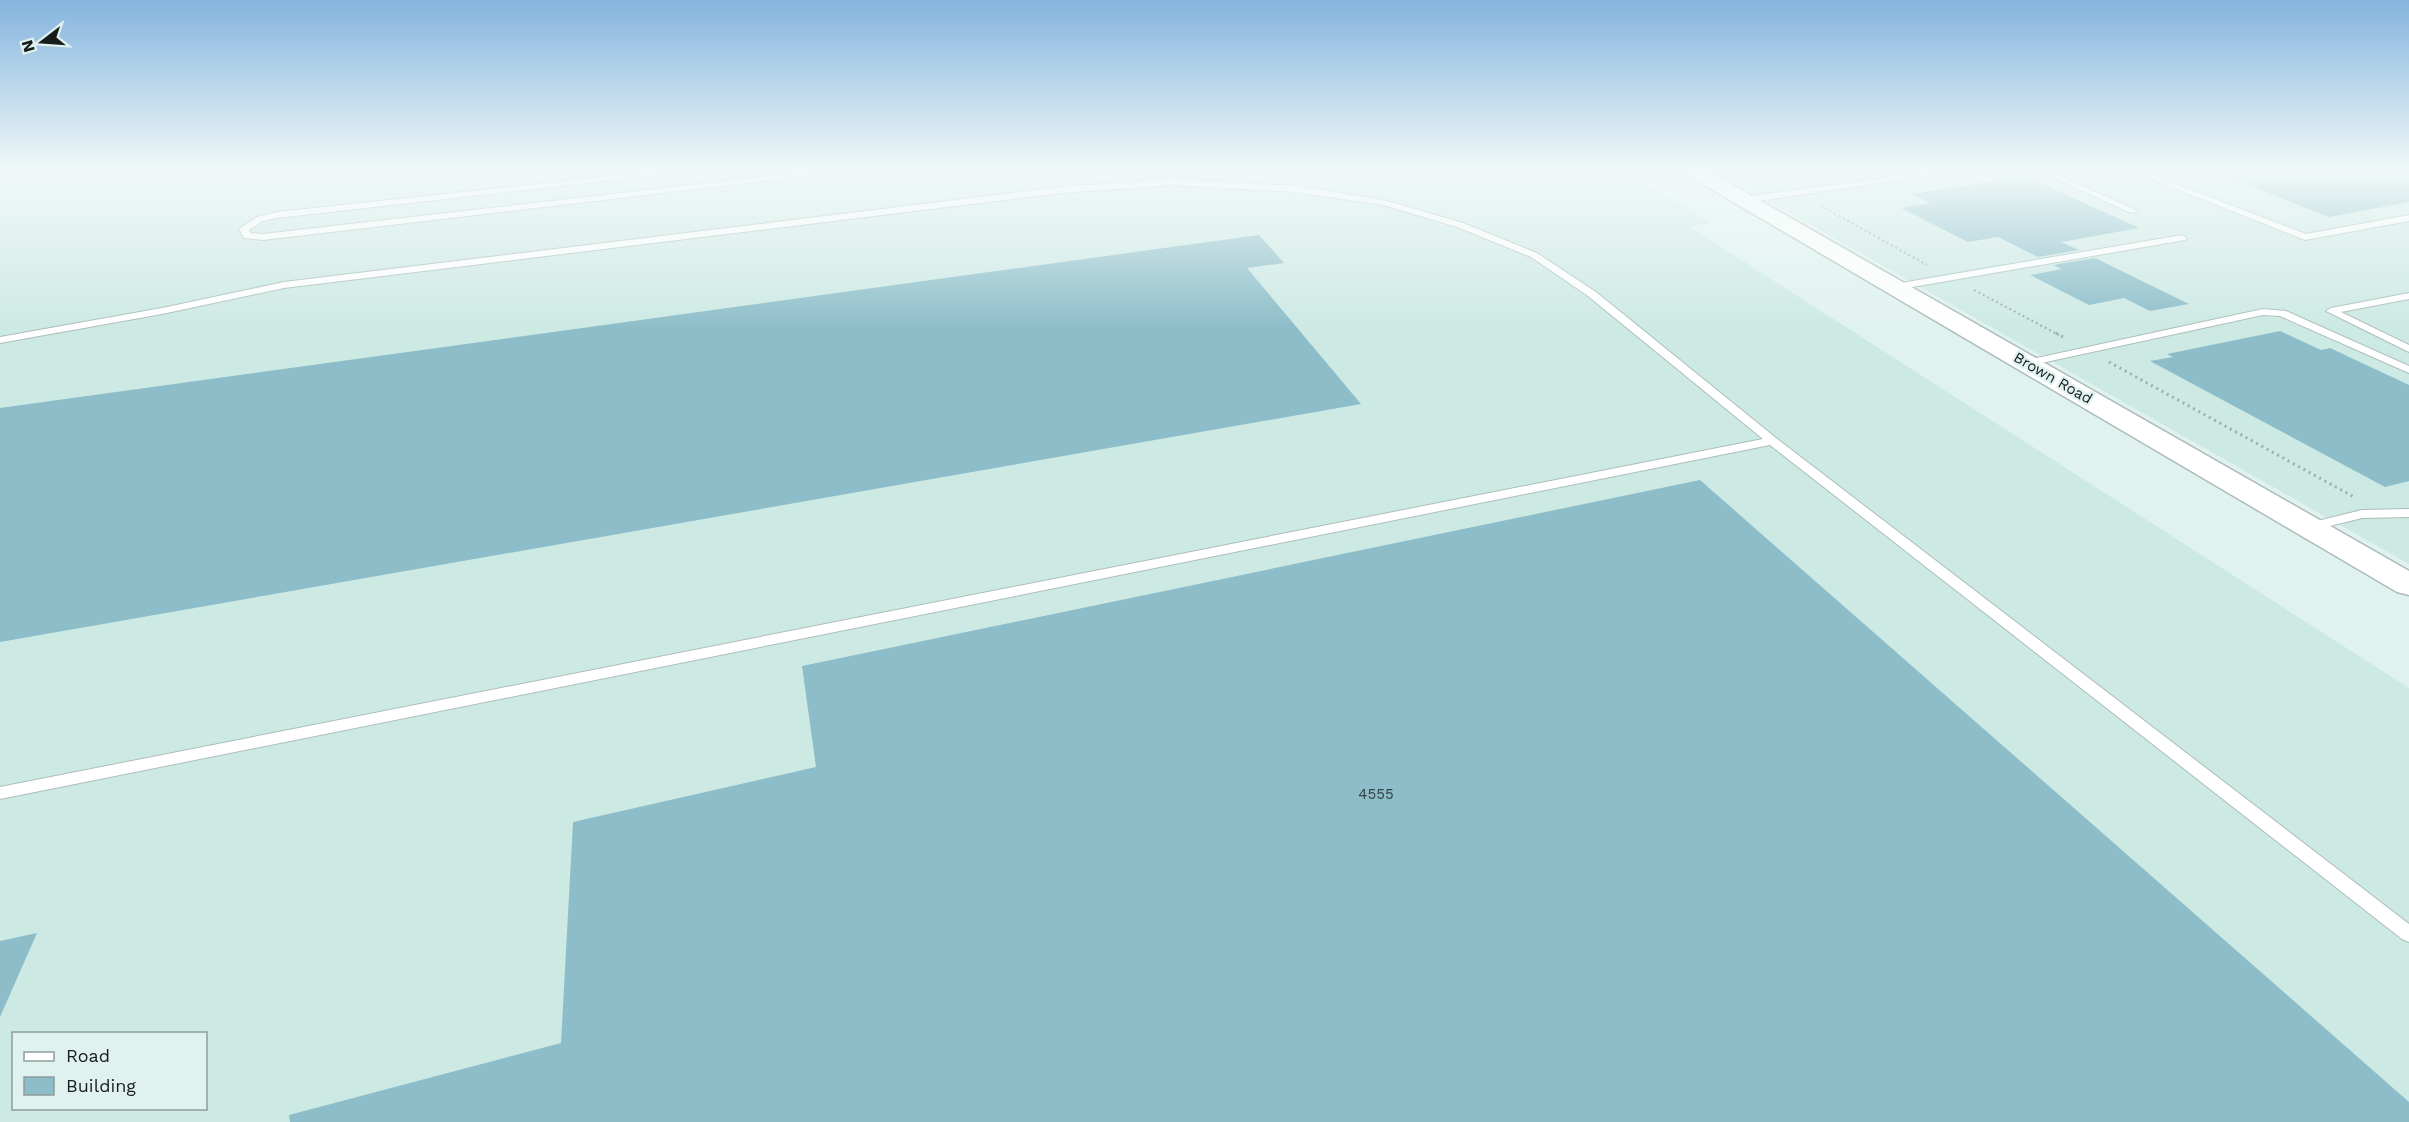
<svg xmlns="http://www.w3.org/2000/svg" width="2409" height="1122" font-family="'Work Sans',sans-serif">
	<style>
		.built { fill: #cde9e4; fill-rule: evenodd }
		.building { fill: #8cbdc9 }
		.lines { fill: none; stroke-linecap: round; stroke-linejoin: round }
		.service-casing { stroke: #acbdba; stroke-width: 2 }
		.secondary-casing { stroke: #acbdba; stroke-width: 3 }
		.path-far1 { stroke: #a0aeac; stroke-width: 2; stroke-dasharray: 2 3; stroke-linecap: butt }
		.path { stroke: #a0aeac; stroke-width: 3; stroke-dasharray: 2 4; stroke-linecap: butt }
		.service { fill: #fff; fill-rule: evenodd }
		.secondary { fill: #fff; fill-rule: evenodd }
		.labels { text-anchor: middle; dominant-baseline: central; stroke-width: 4.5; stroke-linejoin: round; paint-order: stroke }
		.street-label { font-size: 15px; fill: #161d1c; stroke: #e0f2ef }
		.near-number-label { font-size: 15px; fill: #344547 }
	</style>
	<rect width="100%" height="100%" fill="#e0f2ef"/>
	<g class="built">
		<path d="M0 172H1626L1710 223 1690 227 2409 688V1122H0ZM14 1034H206V1108H14Z"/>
		<path d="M1718 172H2409V564L1848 246Z"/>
	</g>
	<g class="building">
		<path d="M2216 172H2409V202L2329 217Z"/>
		<path d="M2025 176 2139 228 2061 242 2079 250 2038 257 1998 237 1968 242 1901 208 1931 203 1911 194Z"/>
		<path d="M1259 235 1284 263 1247 268 1361 404 0 642V408Z"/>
		<path d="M2095 258 2189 304 2150 311 2124 298 2089 305 2030 275 2062 269 2053 265Z"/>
		<path d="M2280 331 2321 350 2330 348 2409 385V481L2385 487 2150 361 2173 357 2167 354Z"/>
		<path d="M1700 480 2409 1102V1122H290L289 1115 561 1043 573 822 816 767 802 666Z"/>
		<path d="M37 933 0 1017V941Z"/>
	</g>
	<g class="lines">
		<g class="service-casing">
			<g id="service">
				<path d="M648 172H672L668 174 277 218 263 221 249 230 250 233 263 234 805 172H828L824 174 263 240 244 238 239 229 257 217 277 212Z"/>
				<path d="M1926 172H1945L1941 174 1745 203 1741 200 1745 197Z"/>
				<path d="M2041 172H2051L2138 211 2131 213Z"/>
				<path d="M2133 172H2144L2306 234 2409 215V221L2305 240Z"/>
				<path d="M1171 179 1295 186 1384 200 1463 223 1537 253 1596 292 1776 438 2409 924V942L2402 939 1770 445 0 799V787L1763 439 1588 296 1531 257 1457 227 1383 205 1295 192 1171 185 1062 193 284 288 162 314 0 343V337L162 308 284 282 1062 187Z"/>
				<path d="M2182 235 2187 238 2185 240 1895 290 1890 287 1895 284Z"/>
				<path d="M2409 293V299L2341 312 2409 345V352L2326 311 2331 308Z"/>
				<path d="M2263 309 2286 311 2409 366V373L2280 316 2263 315 2027 366 2022 363 2027 360Z"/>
				<path d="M2409 509V517L2362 518 2310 531 2303 527 2305 524 2362 510Z"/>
			</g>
		</g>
		<g class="secondary-casing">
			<path id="secondary" d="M1686 172H1710L2409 571V595L2397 592 1689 176Z"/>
		</g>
		<g class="path-far1">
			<path d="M1758 172 1773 179"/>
			<path d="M1821 206 1927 265"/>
			<path d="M1974 290 2059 335"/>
		</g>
		<g class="path">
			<path d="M2056 333 2065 338"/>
			<path d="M2109 362 2354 497"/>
		</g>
		<use href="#service" class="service"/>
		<use href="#secondary" class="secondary"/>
	</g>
	<linearGradient id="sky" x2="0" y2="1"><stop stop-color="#85b4de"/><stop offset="0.52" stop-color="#f1f9f8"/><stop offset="1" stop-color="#f1f9f8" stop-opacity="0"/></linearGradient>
	<rect width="2409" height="329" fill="url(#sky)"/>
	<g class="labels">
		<g class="street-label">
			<text transform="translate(2053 378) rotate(30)">Brown Road</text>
		</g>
		<g class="near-number-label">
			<text x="1376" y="794">4555</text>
		</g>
	</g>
	<rect x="12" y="1032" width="195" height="78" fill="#e0f2ef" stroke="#8f9d9b" stroke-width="1.5"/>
	<rect x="24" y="1052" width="30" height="9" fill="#ffffff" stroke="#8f9d9b" stroke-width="1.5"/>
	<text x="66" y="1062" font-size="18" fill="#161d1c">Road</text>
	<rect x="24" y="1077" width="30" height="18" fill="#8cbdc9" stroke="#8f9d9b" stroke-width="1.5"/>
	<text x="66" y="1092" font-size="18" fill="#161d1c">Building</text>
	<g transform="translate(42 42) rotate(253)" stroke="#e0f2ef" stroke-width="4.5" paint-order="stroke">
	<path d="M0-4.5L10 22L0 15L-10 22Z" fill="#161d1c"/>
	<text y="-9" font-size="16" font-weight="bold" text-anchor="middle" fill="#161d1c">N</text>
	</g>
</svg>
